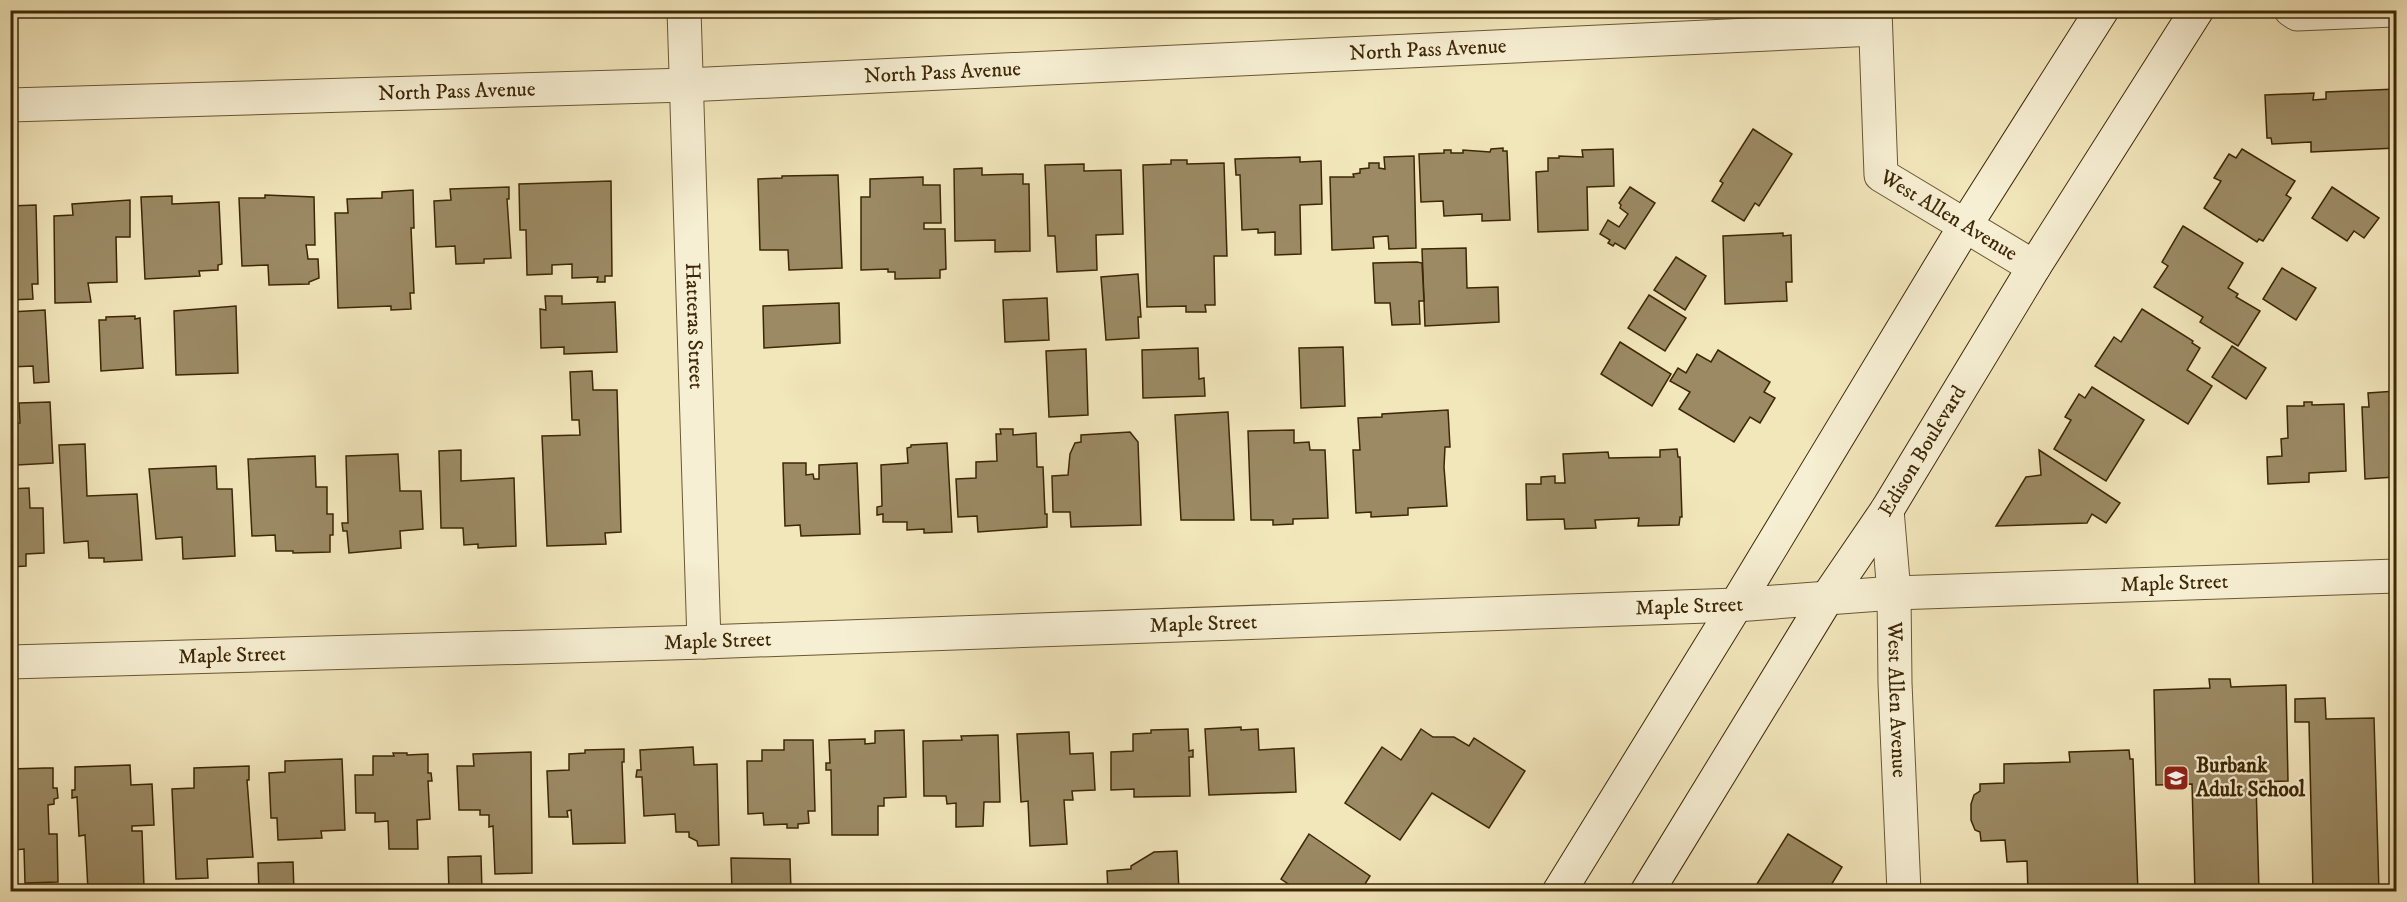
<svg xmlns="http://www.w3.org/2000/svg" width="2407" height="902" font-family="'IM FELL DW Pica',serif">
	<style>
		.building { fill: #9b8a64; stroke: #3d2706; stroke-width: 1.5 }
		.lines { fill: none; stroke-linecap: round; stroke-linejoin: round }
		.street-casing { stroke: #6a5733; stroke-width: 35 }
		.secondary-casing { stroke: #3d2706; stroke-width: 35 }
		.street { stroke: #f7efd3; stroke-width: 33 }
		.secondary { stroke: #f7efd3; stroke-width: 33 }
		.labels { text-anchor: middle; dominant-baseline: central; stroke-width: 4.5; stroke-linejoin: round; paint-order: stroke }
		.street-label { font-size: 21px; fill: #3d2706; stroke: #f7efd3 }
		.poi-label { font-size: 21px; font-weight: bold; fill: #3d2706; stroke: #f7efd3; text-anchor: start }
	</style>
	<rect width="100%" height="100%" fill="#f2e6bb"/>
	<filter id="stains"><feTurbulence type="fractalNoise" baseFrequency=".00333" numOctaves="4"/><feColorMatrix values="0 0 0 0 .2 0 0 0 0 .09 0 0 0 0 .02 0 0 0 .5 -.17"/></filter>
	<radialGradient id="worn" r=".72"><stop offset=".6" stop-color="#630" stop-opacity="0"/><stop offset="1" stop-color="#630" stop-opacity=".3"/></radialGradient>
	<g class="building">
		<path d="M2396 89V148L2311 152V142L2272 144 2271 138H2267L2265 95 2314 93 2313 100 2326 99V92Z"/>
		<path d="M1753 129 1792 154 1759 206 1755 203 1744 221 1712 201 1723 183 1720 181Z"/>
		<path d="M1503 148V151H1507L1510 220 1482 221V214L1444 216 1443 201 1421 202 1419 154 1444 153V150H1451V153H1463V150L1490 152 1491 149Z"/>
		<path d="M1613 149 1614 186 1587 187 1588 230 1538 232 1536 172 1548 171V158H1559V156L1583 157 1582 150Z"/>
		<path d="M2242 149 2295 181 2286 195 2291 198 2263 241 2259 239 2257 242 2204 208 2221 181 2214 178 2229 154 2236 158Z"/>
		<path d="M1414 156 1416 248 1389 249 1388 236 1373 237 1374 248 1332 250 1330 177H1354L1353 174 1360 173V169L1369 168V163H1379V168L1385 169 1384 157Z"/>
		<path d="M1300 157V162L1321 161 1322 204 1300 205 1301 254 1275 255V232L1258 233V229L1242 230 1240 175H1236L1235 159Z"/>
		<path d="M1171 160H1187V164L1224 163 1227 256H1214L1215 305H1205L1206 312H1186V306L1147 307 1143 165 1171 164Z"/>
		<path d="M1084 164V171L1121 170 1123 234 1096 235 1097 270 1057 272 1055 236H1048L1045 165Z"/>
		<path d="M982 168V175L1023 174V184H1029L1030 251 995 252V240L955 241 954 169Z"/>
		<path d="M838 175 842 268 789 270 788 250H760L758 179 782 178V176Z"/>
		<path d="M923 177V185H940L941 223H924V229H945L946 269 940 270V278L895 279V272H888V269L861 270V197H870V179Z"/>
		<path d="M611 181 612 276H605V282H597L598 277 572 278V264L552 265V274L527 275 526 230H520L519 184Z"/>
		<path d="M509 187V199H507L511 258 484 259V263L456 264 455 246 436 247 434 201 451 200 450 189Z"/>
		<path d="M1630 187 1655 203 1625 249 1615 243 1613 246 1608 243 1610 240 1600 234 1608 220 1619 227 1628 214 1620 208 1621 205 1619 203Z"/>
		<path d="M2332 187 2379 218 2364 238 2354 231 2347 241 2312 218Z"/>
		<path d="M413 190 414 228H411L414 293H410L411 309 391 310V306L338 308 335 213H348L347 199 382 198V192Z"/>
		<path d="M265 195 314 197 315 245H306L307 251 308 259H318L319 278 309 282V284L269 285 268 265 242 266 239 198H265Z"/>
		<path d="M172 196V204L219 202 222 264 218 265V270L199 271 200 276 145 279 141 197Z"/>
		<path d="M130 200V237H116L117 282 88 283 91 302 55 303 54 216 73 215 72 204Z"/>
		<path d="M36 205 38 284H32L33 299 10 300V206Z"/>
		<path d="M2183 226 2243 263 2228 288 2238 294 2236 297 2260 311 2238 346 2200 322 2203 317 2154 287 2168 266 2162 262Z"/>
		<path d="M1783 233V236L1791 235 1792 282H1786L1787 301 1725 304 1723 236Z"/>
		<path d="M1466 248 1467 288 1498 287 1499 322 1425 326 1422 249Z"/>
		<path d="M1676 257 1706 276 1685 310 1654 290Z"/>
		<path d="M1417 262 1422 263 1424 301H1419L1420 324 1392 325 1390 303H1375L1373 263Z"/>
		<path d="M2282 268 2316 288 2296 320 2263 299Z"/>
		<path d="M1138 274 1141 317H1138L1139 338 1106 340 1101 277Z"/>
		<path d="M1649 295 1686 318 1665 351 1628 328Z"/>
		<path d="M545 296H562V304L615 302 617 352 564 354V347L541 348 540 309 546 310Z"/>
		<path d="M1047 298 1049 340 1005 342 1003 300Z"/>
		<path d="M839 303 840 343 764 348 763 306Z"/>
		<path d="M236 306 238 373 176 375 174 311Z"/>
		<path d="M2142 309 2193 341 2192 343 2200 348 2187 370 2212 386 2188 424 2095 366 2114 337 2121 342Z"/>
		<path d="M45 310 49 382 34 383 33 366 10 367V312Z"/>
		<path d="M135 316V319L140 318 143 368 101 371 99 320H106V317Z"/>
		<path d="M1620 342 1671 374 1652 406 1601 374Z"/>
		<path d="M2232 346 2266 368 2246 399 2212 377Z"/>
		<path d="M1343 347 1345 406 1301 408 1299 348Z"/>
		<path d="M1198 348 1199 379 1204 378 1205 396 1143 398 1142 350Z"/>
		<path d="M1086 349 1088 415 1049 417 1046 351Z"/>
		<path d="M1718 350 1770 382 1764 392 1775 398 1760 423 1750 417 1734 442 1679 409 1690 392 1670 381 1678 368 1686 373 1697 354 1711 362Z"/>
		<path d="M592 371 593 390H617L621 532 605 533 606 544 547 546 542 436 580 435 579 420H572L570 372Z"/>
		<path d="M2092 387 2144 420 2106 481 2054 449 2071 420 2065 417 2079 394 2085 398Z"/>
		<path d="M2396 391V461L2393 462 2395 477 2365 479 2362 407H2369L2368 393Z"/>
		<path d="M50 402 53 463 17 465 16 424 20 423 19 403Z"/>
		<path d="M2304 402H2312V405L2344 404 2346 471 2309 473V482L2268 484 2267 457 2282 456 2281 439 2288 438 2287 406H2304Z"/>
		<path d="M1448 410 1450 447H1445L1444 467 1447 506 1408 508V515L1371 517V512L1356 513 1353 450H1360L1358 418 1382 417V414Z"/>
		<path d="M1228 412 1234 520H1181L1175 415Z"/>
		<path d="M1000 429H1013V435L1036 433 1037 467H1043L1045 514H1047V527L978 532 977 516 958 517 956 479 976 478V462L997 461 996 434H1001Z"/>
		<path d="M1294 430V443L1309 442 1310 450H1325L1328 518 1293 519V524L1273 525V520H1251L1248 431Z"/>
		<path d="M1130 432 1138 442 1141 525 1071 527 1070 512H1053L1052 476 1068 475 1070 454 1075 443 1081 442V435Z"/>
		<path d="M947 443 952 532 924 533V529L907 530V522H883V514L877 515V507L882 506 881 465 908 463 907 448 911 447V445Z"/>
		<path d="M85 444 87 496 137 494 142 560 104 562V558H89L88 541 64 543 59 445Z"/>
		<path d="M1677 449 1678 457H1680L1682 517H1680L1679 525 1638 526 1639 518 1595 520 1596 528 1565 529 1564 519 1527 520 1526 484H1541V477L1555 476V483H1565L1563 454 1608 452 1609 458 1660 457V450Z"/>
		<path d="M461 450V481L514 478 516 546 478 548V544L464 545 463 528H441L439 451Z"/>
		<path d="M2039 450 2120 503 2106 523 2092 514 2087 523 1996 526 2026 477 2041 475Z"/>
		<path d="M398 454 400 491H421L423 529 400 531 401 548 349 553 347 531H343L342 523H348L346 456Z"/>
		<path d="M315 456 316 487H327V514H333V535H330V552L293 553V551H276L275 535 252 536 248 459Z"/>
		<path d="M783 463H806V475L813 474 814 479H819V465L857 463 860 534 801 536 800 525 785 526Z"/>
		<path d="M216 466 217 489H232L235 556 183 559 182 537 156 539 149 469Z"/>
		<path d="M29 488 30 508H43L44 553 26 554V566L10 567V489Z"/>
		<path d="M2209 679H2230L2231 687 2286 685 2288 781 2256 782 2259 892H2195L2192 784 2156 785 2154 690 2210 688Z"/>
		<path d="M2325 698 2326 719 2374 718 2379 892H2313L2309 722H2295V699Z"/>
		<path d="M1241 727V730L1258 729 1259 750 1294 748 1296 792 1209 795 1205 729Z"/>
		<path d="M1188 729 1189 751 1193 750V757H1189L1190 796 1134 797V789L1111 790V752L1133 751V734L1151 733V730Z"/>
		<path d="M1421 729 1433 737H1454L1469 746 1474 738 1525 771 1489 828 1432 793 1400 840 1345 803 1382 747 1401 760Z"/>
		<path d="M904 730 906 797 884 798V806H878V835H832L831 770H826V763H830L829 740 865 739V744L875 743V731Z"/>
		<path d="M1069 732 1070 754 1093 753 1095 790 1072 791 1073 800H1064L1067 844 1030 846 1028 801 1021 802 1017 734Z"/>
		<path d="M998 735 1000 802H984L983 826 956 827V803L947 804 946 796H924L923 741 962 740 961 736Z"/>
		<path d="M784 740H813L815 811H808L809 823 798 824V828H787V824L764 825 763 813 748 814 747 761H762V750H784Z"/>
		<path d="M693 747 694 765 717 764 719 845 698 846 697 841 689 837V832H676L675 814 644 816 642 777H636L637 770H641L640 750Z"/>
		<path d="M624 749V762H622L625 843 573 844 571 810 567 811 568 817H549L547 771 569 770V754L585 753V750Z"/>
		<path d="M2129 750 2130 759H2133L2138 892H2028L2027 861 2007 862 2005 840 1981 841 1980 832 1975 830 1971 820V804L1974 795 1980 791V784L2004 783V764L2070 762 2069 752Z"/>
		<path d="M531 752 532 873 495 874 493 826 489 827V815H480V810H459L457 766H474L473 754Z"/>
		<path d="M393 753H407V755L428 754V773H431L432 781H428L430 819 417 820 418 849H389L388 821 375 822V813H356L355 775H373V756H394Z"/>
		<path d="M342 759 345 830 321 831 322 838 278 840 277 818H271L269 773 285 772V761Z"/>
		<path d="M130 765 131 785 152 784 154 825 132 826V831H142L144 888 88 890 85 835 79 836 77 797 72 798V790H75V767Z"/>
		<path d="M249 766V780H247L253 857 207 859 208 878 176 879 172 789 194 788V768Z"/>
		<path d="M44 768H53V788H57L58 798 54 799V804L48 805 49 834H57L58 882 25 883 24 849 15 850V843H10V769Z"/>
		<path d="M1309 834 1370 876 1365 884 1371 888 1369 892H1300L1281 879Z"/>
		<path d="M1788 834 1842 867 1827 892H1752Z"/>
		<path d="M1177 851 1179 891 1108 890 1107 871 1131 869V866L1154 852Z"/>
		<path d="M481 856 482 892H449L448 857Z"/>
		<path d="M731 858 790 859 791 892H732Z"/>
		<path d="M293 862 294 892H259L258 863Z"/>
	</g>
	<g class="lines">
		<g class="street-casing">
			<g id="street">
				<path id="s1" d="M684 10 704 642"/>
				<path id="s2" d="M1875 10 1881 175 2034 267"/>
				<path d="M2291 10 2297 14 2393 10"/>
				<path id="s3" d="M10 105 686 85 1875 29"/>
				<path id="s4" d="M1887 510 1894 593 1895 683 1904 892"/>
				<path id="s5" d="M10 662 704 642 1736 605 1894 593 2396 576"/>
			</g>
		</g>
		<g class="secondary-casing">
			<g id="secondary">
				<path d="M1559 892 1736 605 1965 226 2102 10"/>
				<path id="s6" d="M1647 892 1827 598 1887 510 2034 267 2197 10"/>
			</g>
		</g>
		<use href="#street" class="street"/>
		<use href="#secondary" class="secondary"/>
	</g>
	<defs>
		<g id="school-square" transform="scale(1.35)"><rect x="-9" y="-9" width="18" height="18" rx="4" fill="#8f2418" stroke="#f7efd3"/><path d="M0-5L7-2L0 1L-7-2ZM-4 1L0 2.5L4 1V4Q0 6-4 4Z" fill="#fff"/></g>
	</defs>
	<g fill-rule="evenodd">
		<use href="#school-square" x="2176" y="778"/>
	</g>
	<g class="labels">
		<g class="street-label">
			<text stroke="none"><textPath href="#s3" startOffset="1419">North Pass Avenue</textPath></text>
			<text stroke="none"><textPath href="#s3" startOffset="933">North Pass Avenue</textPath></text>
			<text stroke="none"><textPath href="#s3" startOffset="447">North Pass Avenue</textPath></text>
			<text stroke="none"><textPath href="#s2" startOffset="244">West Allen Avenue</textPath></text>
			<text stroke="none"><textPath href="#s1" startOffset="316">Hatteras Street</textPath></text>
			<text stroke="none"><textPath href="#s6" startOffset="520">Edison Boulevard</textPath></text>
			<text stroke="none"><textPath href="#s5" startOffset="2166">Maple Street</textPath></text>
			<text stroke="none"><textPath href="#s5" startOffset="1680">Maple Street</textPath></text>
			<text stroke="none"><textPath href="#s5" startOffset="1194">Maple Street</textPath></text>
			<text stroke="none"><textPath href="#s5" startOffset="708">Maple Street</textPath></text>
			<text stroke="none"><textPath href="#s5" startOffset="222">Maple Street</textPath></text>
			<text stroke="none"><textPath href="#s4" startOffset="190">West Allen Avenue</textPath></text>
		</g>
		<g class="poi-label">
			<text x="2196" y="766">Burbank<tspan x="2196" dy="24">Adult School</tspan></text>
		</g>
	</g>
	<rect width="2407" height="902" fill="none" stroke="#f2e6bb" stroke-width="36"/>
	<rect x="12" y="12" width="2383" height="878" fill="none" stroke="#3d2706" stroke-width="3"/>
	<rect x="18" y="18" width="2371" height="866" fill="none" stroke="#3d2706" stroke-width="1.5"/>
	<rect width="100%" height="100%" filter="url(#stains)"/>
	<rect width="100%" height="100%" fill="url(#worn)"/>
</svg>
